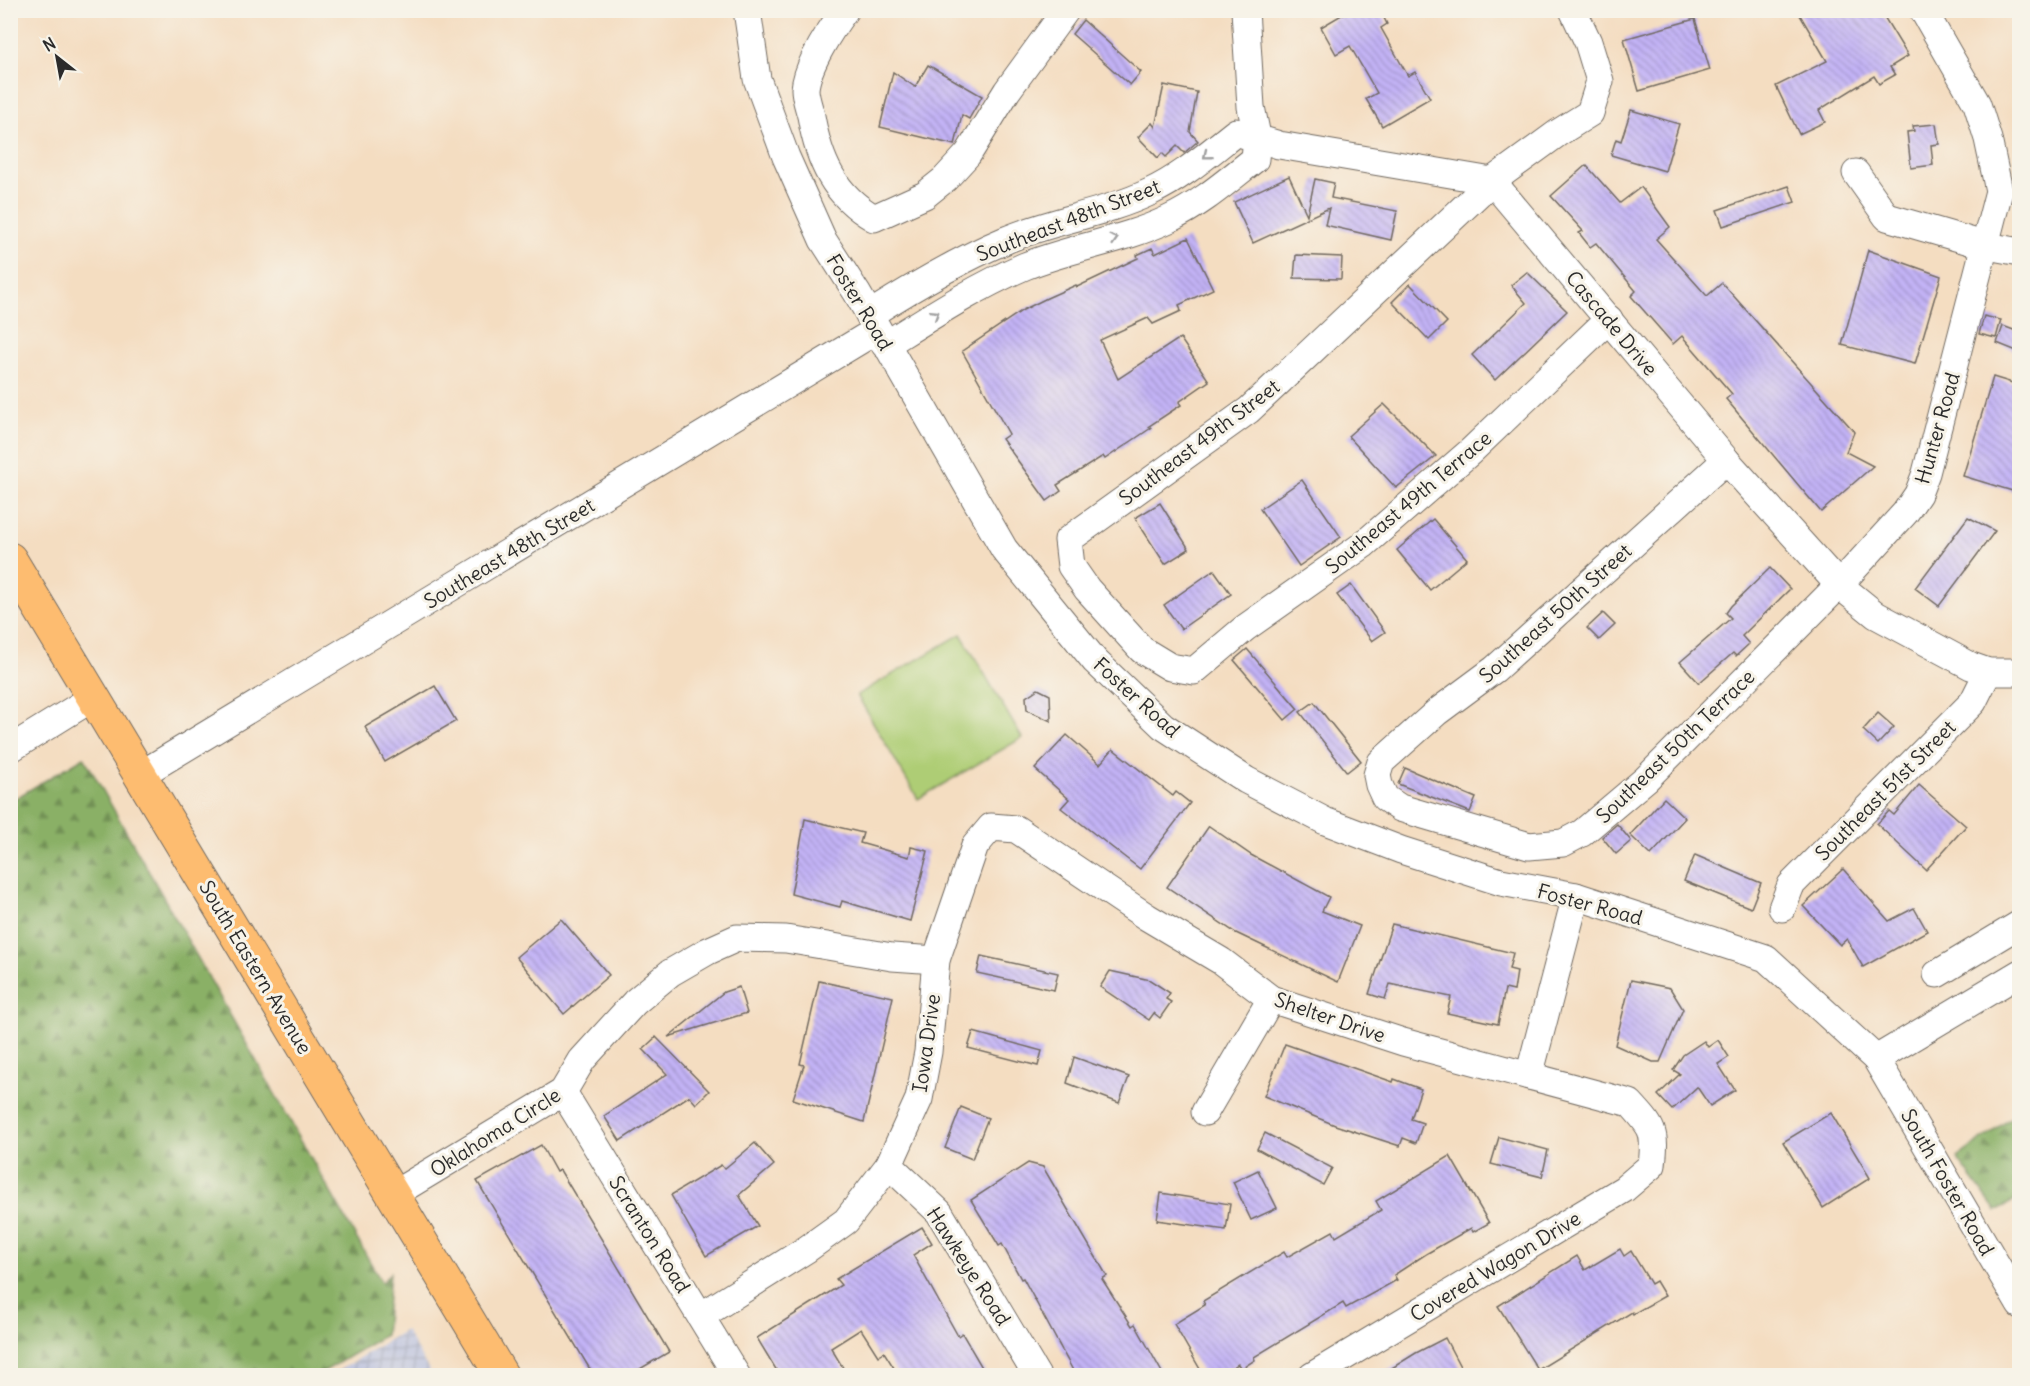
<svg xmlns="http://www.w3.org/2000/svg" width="2030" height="1386" font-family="Delius,sans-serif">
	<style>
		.industrial { fill: url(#industrial-grid) }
		.forest { fill: url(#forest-firs); stroke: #5a6e48; stroke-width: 1.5 }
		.green { fill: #aecd74; stroke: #6c7c50; stroke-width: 1.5 }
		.building { fill: url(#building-back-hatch) }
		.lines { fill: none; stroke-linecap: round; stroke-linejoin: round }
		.minor-casing { stroke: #716960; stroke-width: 29 }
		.major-casing { stroke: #716960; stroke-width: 35 }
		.minor { stroke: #fff; stroke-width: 27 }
		.major { stroke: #fdbc70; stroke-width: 33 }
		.oneway { stroke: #a0a0a0 }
		.labels { text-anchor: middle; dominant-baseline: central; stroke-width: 6; stroke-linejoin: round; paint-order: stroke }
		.street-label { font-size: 20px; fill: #2b2b2b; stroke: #f7f3e8 }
	</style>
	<defs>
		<pattern id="industrial-grid" width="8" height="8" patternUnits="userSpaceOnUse" patternTransform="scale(1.5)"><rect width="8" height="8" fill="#bdc3de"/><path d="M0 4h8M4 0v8" fill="none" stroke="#9a9fb4"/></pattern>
		<pattern id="forest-firs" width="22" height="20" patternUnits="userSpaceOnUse" patternTransform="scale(1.5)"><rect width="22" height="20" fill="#8ab066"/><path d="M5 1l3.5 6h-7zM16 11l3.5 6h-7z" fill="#718f54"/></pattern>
		<pattern id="building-back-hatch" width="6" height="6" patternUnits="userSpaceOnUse" patternTransform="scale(1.5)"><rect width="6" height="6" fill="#c3b3f6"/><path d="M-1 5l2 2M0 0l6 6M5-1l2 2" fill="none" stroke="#9f92c7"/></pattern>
	</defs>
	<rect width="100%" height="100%" fill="#f7f3e8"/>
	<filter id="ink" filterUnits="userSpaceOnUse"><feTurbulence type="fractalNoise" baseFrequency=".0167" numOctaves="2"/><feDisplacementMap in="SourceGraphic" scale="12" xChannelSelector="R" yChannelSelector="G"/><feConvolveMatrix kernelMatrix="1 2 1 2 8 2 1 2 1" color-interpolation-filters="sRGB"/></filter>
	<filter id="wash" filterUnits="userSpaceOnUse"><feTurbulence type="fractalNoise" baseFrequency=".008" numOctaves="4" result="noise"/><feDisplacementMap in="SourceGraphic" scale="24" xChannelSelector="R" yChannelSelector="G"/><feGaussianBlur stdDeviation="1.35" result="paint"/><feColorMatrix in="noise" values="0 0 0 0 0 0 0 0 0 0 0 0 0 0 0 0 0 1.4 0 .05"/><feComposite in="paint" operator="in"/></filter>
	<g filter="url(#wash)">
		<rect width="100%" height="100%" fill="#f4ddc1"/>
		<path class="industrial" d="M405 1330 432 1375H331Z"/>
		<g class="forest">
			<path d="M84 757 382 1283 390 1273 385 1335 318 1375H11V801Z"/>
			<path d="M2019 1112V1198L1996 1211 1957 1158Z"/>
		</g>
		<path class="green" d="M961 634 1022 738 918 799 857 695Z"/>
		<g id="blocks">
			<g class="building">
				<path d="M1350 10H1380L1387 24 1381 28 1408 76 1415 72 1430 98 1382 126 1366 99 1377 93 1350 46 1336 54 1321 27Z"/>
				<path d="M1797 10H1880L1908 56 1890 67 1895 75 1879 84 1874 76 1819 110 1825 122 1799 134 1776 86 1827 61Z"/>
				<path d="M1695 19 1710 70 1639 91 1624 39Z"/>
				<path d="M1083 20 1141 72 1130 85 1072 34Z"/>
				<path d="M928 65 982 96 969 119 962 115 955 145 880 127 893 72 915 87Z"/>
				<path d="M1164 85 1197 92 1190 132 1198 141 1184 153 1177 146 1166 157 1162 153 1158 158 1138 137 1152 123 1155 127Z"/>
				<path d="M1631 110 1679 124 1665 171 1611 155 1616 139 1621 141Z"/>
				<path d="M1936 124 1939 144 1931 145 1933 165 1911 168 1907 132 1914 131 1913 126Z"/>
				<path d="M1586 165 1620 203 1641 187 1670 227 1656 239 1707 296 1722 283 1852 429 1854 432 1846 452 1873 466 1821 512 1726 399 1732 394 1682 336 1673 344 1631 296 1636 291 1596 243 1590 247 1579 233 1583 231 1551 196Z"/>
				<path d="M1289 176 1307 215 1315 179 1334 183 1331 198 1397 211 1391 240 1325 225 1329 208 1253 243 1234 202Z"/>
				<path d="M1789 186 1795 202 1723 226 1717 210Z"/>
				<path d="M1188 238 1213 289 1179 305 1181 311 1153 324 1148 318 1100 340 1118 379 1180 338 1209 381 1179 402 1181 405 1149 426 1151 428 1105 459 1103 456 1057 485 1061 491 1047 501 1002 439 1009 434 962 351 1023 310 1047 298 1076 285 1077 287 1138 258 1137 255 1152 248 1155 254Z"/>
				<path d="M1868 250 1941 276 1915 364 1842 345Z"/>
				<path d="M1296 255 1342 257 1341 279 1294 278Z"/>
				<path d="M1527 272 1567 311 1495 380 1472 355 1526 303 1511 285Z"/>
				<path d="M1410 284 1447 322 1429 340 1392 302Z"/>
				<path d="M1984 316 2001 320 1996 338 1979 334Z"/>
				<path d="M2003 326 2019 332V352L1997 343Z"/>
				<path d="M1993 377 2019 385V493L1963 476Z"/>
				<path d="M1384 404 1436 456 1396 488 1348 436Z"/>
				<path d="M1302 480 1341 537 1299 566 1260 509Z"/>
				<path d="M1160 503 1189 549 1165 564 1135 518Z"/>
				<path d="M1968 517 1995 531 1939 606 1915 588Z"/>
				<path d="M1433 519 1467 559 1430 590 1397 550Z"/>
				<path d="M1770 568 1790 589 1742 636 1749 644 1736 656 1733 653 1699 683 1680 662 1731 618 1726 613 1731 606Z"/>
				<path d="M1214 570 1231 594 1181 629 1164 605Z"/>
				<path d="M1351 585 1385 632 1372 641 1337 595Z"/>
				<path d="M1603 613 1615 625 1599 640 1587 628Z"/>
				<path d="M1247 649 1298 709 1285 720 1234 660Z"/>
				<path d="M435 686 456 721 385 762 365 727Z"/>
				<path d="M1038 689 1050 695 1051 721 1027 710 1026 697Z"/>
				<path d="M1314 702 1361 761 1347 772 1300 712Z"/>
				<path d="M1878 713 1894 727 1878 744 1863 730Z"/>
				<path d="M1067 735 1100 764 1113 749 1173 796 1176 792 1190 803 1140 869 1061 808 1069 799 1035 769Z"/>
				<path d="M1405 768 1476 798 1470 812 1398 784Z"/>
				<path d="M1919 785 1966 826 1926 870 1877 824 1889 811 1894 815Z"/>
				<path d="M1664 798 1685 818 1651 855 1630 835Z"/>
				<path d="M805 819 863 833 860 843 909 857 911 847 928 851 910 921 842 901 840 907 791 894Z"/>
				<path d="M1617 824 1631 841 1616 854 1602 837Z"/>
				<path d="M1209 826 1251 855 1329 897 1322 911 1360 926 1338 982 1236 933 1167 887Z"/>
				<path d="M1695 855 1761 883 1751 908 1684 881Z"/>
				<path d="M1843 869 1889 921 1914 908 1927 931 1863 967 1847 939 1840 945 1803 906Z"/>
				<path d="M561 919 609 975 564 1014 516 957Z"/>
				<path d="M1392 924 1513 953 1509 969 1517 971 1514 991 1505 989 1498 1024 1447 1013 1451 997 1390 984 1385 999 1369 994Z"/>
				<path d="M981 956 1058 973 1054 990 977 973Z"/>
				<path d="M1110 971 1150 980 1170 993 1166 999 1171 1002 1160 1018 1154 1013 1149 1020 1100 987Z"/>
				<path d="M1631 980 1670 988 1683 1009 1660 1062H1653L1615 1045Z"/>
				<path d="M819 981 893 997 864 1122 793 1099 804 1065 800 1064Z"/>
				<path d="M739 987 747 1013 668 1037 724 992Z"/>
				<path d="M973 1032 1042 1051 1038 1066 968 1048Z"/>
				<path d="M656 1037 709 1091 696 1104 689 1096 620 1141 604 1116 667 1074 643 1049Z"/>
				<path d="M1718 1040 1729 1057 1718 1064 1735 1090 1710 1106 1697 1087 1672 1110 1658 1095 1680 1074 1673 1070 1683 1055 1704 1041 1708 1047Z"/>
				<path d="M1285 1044 1393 1082 1394 1079 1421 1089 1411 1119 1423 1123 1416 1143 1403 1138 1400 1146 1335 1125 1264 1096Z"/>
				<path d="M1074 1057 1129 1077 1119 1103 1067 1083Z"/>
				<path d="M961 1107 988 1118 972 1159 945 1148Z"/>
				<path d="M1831 1113 1870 1178 1823 1208 1783 1142Z"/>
				<path d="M1265 1133 1332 1168 1323 1185 1257 1149Z"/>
				<path d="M1499 1137 1548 1150 1542 1177 1491 1164Z"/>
				<path d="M755 1143 774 1165 739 1195 758 1226 706 1256 671 1195 721 1165 724 1169Z"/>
				<path d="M541 1145 556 1172 560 1170 669 1352 628 1376H594L477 1181Z"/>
				<path d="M1450 1156 1489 1223 1473 1232 1471 1228 1426 1254 1394 1275 1397 1280 1346 1308 1343 1303 1254 1357 1255 1360 1241 1369 1238 1364 1219 1376H1204L1174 1324 1205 1305 1203 1301 1284 1252 1287 1257 1333 1231 1336 1237 1381 1210 1376 1201Z"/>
				<path d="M1028 1163 1043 1167 1107 1276 1102 1279 1132 1326 1135 1324 1164 1376H1076L1023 1278 1021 1279 1002 1244 999 1246 971 1200Z"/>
				<path d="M1258 1170 1277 1208 1251 1220 1233 1182Z"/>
				<path d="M1161 1193 1230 1204 1226 1230 1157 1220Z"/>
				<path d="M922 1227 932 1243 913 1255 958 1336 962 1333 987 1376H899L884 1352 878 1356 861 1329 831 1348 848 1376H780L757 1338 841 1285 836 1279Z"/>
				<path d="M1620 1249 1624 1256 1631 1251 1651 1284 1656 1281 1665 1296 1633 1314 1632 1312 1538 1370 1498 1306 1577 1256 1585 1270Z"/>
				<path d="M1445 1338 1465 1376H1379L1416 1353Z"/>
			</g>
		</g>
	</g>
	<g filter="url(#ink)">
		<use href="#blocks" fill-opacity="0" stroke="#716960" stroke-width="1.5"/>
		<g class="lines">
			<g class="minor-casing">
				<g id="minor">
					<path d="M747 10 757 79 786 157 823 240 857 293 1004 549 1095 661 1163 726 1246 780 1325 821 1401 850 1501 882 1576 896 1766 958 1876 1059 2020 1305"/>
					<path d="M845 10C831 29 807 65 805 89 805 97 809 108 811 116 819 161 834 195 874 218L925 195 945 179 968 154 1007 91 1066 10"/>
					<path d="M1573 10 1588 42 1600 81 1590 113 1558 133 1492 181 1249 410 1068 540 1071 566 1087 589 1142 650 1170 667 1194 671 1245 628 1363 545 1470 452 1609 319"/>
					<path d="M1856 173 1887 217 1987 246 2020 252"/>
					<path d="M869 315C913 287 958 260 1006 240 1052 220 1104 214 1150 192 1182 177 1208 154 1236 132L1279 145 1492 181 1726 460 1839 585 1876 615 1971 666 1988 672H2020"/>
					<path d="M885 345C930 317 976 287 1025 266 1072 247 1123 241 1169 219 1201 204 1227 181 1255 159L1257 136 1251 107 1245 10"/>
					<path d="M1726 460 1495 669 1437 712 1381 762 1377 775 1379 785 1385 798 1400 808 1529 846 1563 843 1582 833 1646 779 1839 585 1905 513 1918 494 1926 473 1999 191 1988 139 1977 104 1923 10"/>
					<path d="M10 749 94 697"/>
					<path d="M140 775 877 330"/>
					<path d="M1782 908 1791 885 1973 702 1988 672"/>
					<path d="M1937 974 2020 924"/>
					<path d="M1876 1059 2020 973"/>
					<path d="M1529 1076 1576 896"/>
					<path d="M563 1092 737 1376"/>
					<path d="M1205 1112 1271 999"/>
					<path d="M889 1165 939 1212 1037 1376"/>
					<path d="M394 1194 563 1092 582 1060 635 1002 670 973 708 951 737 938 786 939 892 957 936 960"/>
					<path d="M701 1316 807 1249 846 1221 889 1165 919 1099 928 1052 936 960 975 846 991 827 1016 829 1147 917 1221 961 1271 999 1403 1042 1630 1103C1653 1128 1656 1131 1652 1165L1624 1189 1312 1376"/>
				</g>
			</g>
			<g class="major-casing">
				<path id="major" d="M10 559 502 1376"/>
			</g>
			<use href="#minor" class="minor"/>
			<use href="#major" class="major"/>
		</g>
		<defs><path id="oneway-chevron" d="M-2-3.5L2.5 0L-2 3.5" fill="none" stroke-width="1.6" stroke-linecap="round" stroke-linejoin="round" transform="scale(1.5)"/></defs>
		<g class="oneway">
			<use href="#oneway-chevron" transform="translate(1207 155) rotate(141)"/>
			<use href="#oneway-chevron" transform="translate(1114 239) rotate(-17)"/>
			<use href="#oneway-chevron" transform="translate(935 314) rotate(-32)"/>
		</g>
	</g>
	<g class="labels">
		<g class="street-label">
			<text transform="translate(1068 220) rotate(-21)">Southeast 48th Street</text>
			<text transform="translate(860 302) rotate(59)">Foster Road</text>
			<text transform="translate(1612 323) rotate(50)">Cascade Drive</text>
			<text transform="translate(1937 428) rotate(-74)">Hunter Road</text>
			<text transform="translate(1199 442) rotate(-37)">Southeast 49th Street</text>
			<text transform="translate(1408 502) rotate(-40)">Southeast 49th Terrace</text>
			<text transform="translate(509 553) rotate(-31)">Southeast 48th Street</text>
			<text transform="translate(1555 613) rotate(-42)">Southeast 50th Street</text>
			<text transform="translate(1137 697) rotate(42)">Foster Road</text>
			<text transform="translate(1675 746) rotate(-44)">Southeast 50th Terrace</text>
			<text transform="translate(1885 790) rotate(-45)">Southeast 51st Street</text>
			<text transform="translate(1590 904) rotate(15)">Foster Road</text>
			<text transform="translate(256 967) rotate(59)">South Eastern Avenue</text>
			<text transform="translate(1330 1017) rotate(19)">Shelter Drive</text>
			<text transform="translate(926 1043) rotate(-82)">Iowa Drive</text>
			<text transform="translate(495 1132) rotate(-32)">Oklahoma Circle</text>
			<text transform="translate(1948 1182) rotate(60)">South Foster Road</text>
			<text transform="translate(650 1234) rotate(58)">Scranton Road</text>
			<text transform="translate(969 1266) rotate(57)">Hawkeye Road</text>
			<text transform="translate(1495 1266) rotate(-31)">Covered Wagon Drive</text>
		</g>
	</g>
	<rect width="2030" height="1386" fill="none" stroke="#f7f3e8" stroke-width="36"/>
	<g transform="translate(57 57) rotate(329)" stroke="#f7f3e8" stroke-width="4.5" paint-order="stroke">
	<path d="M0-4.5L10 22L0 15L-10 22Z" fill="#2b2b2b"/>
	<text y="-9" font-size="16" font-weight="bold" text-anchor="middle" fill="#2b2b2b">N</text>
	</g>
</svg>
